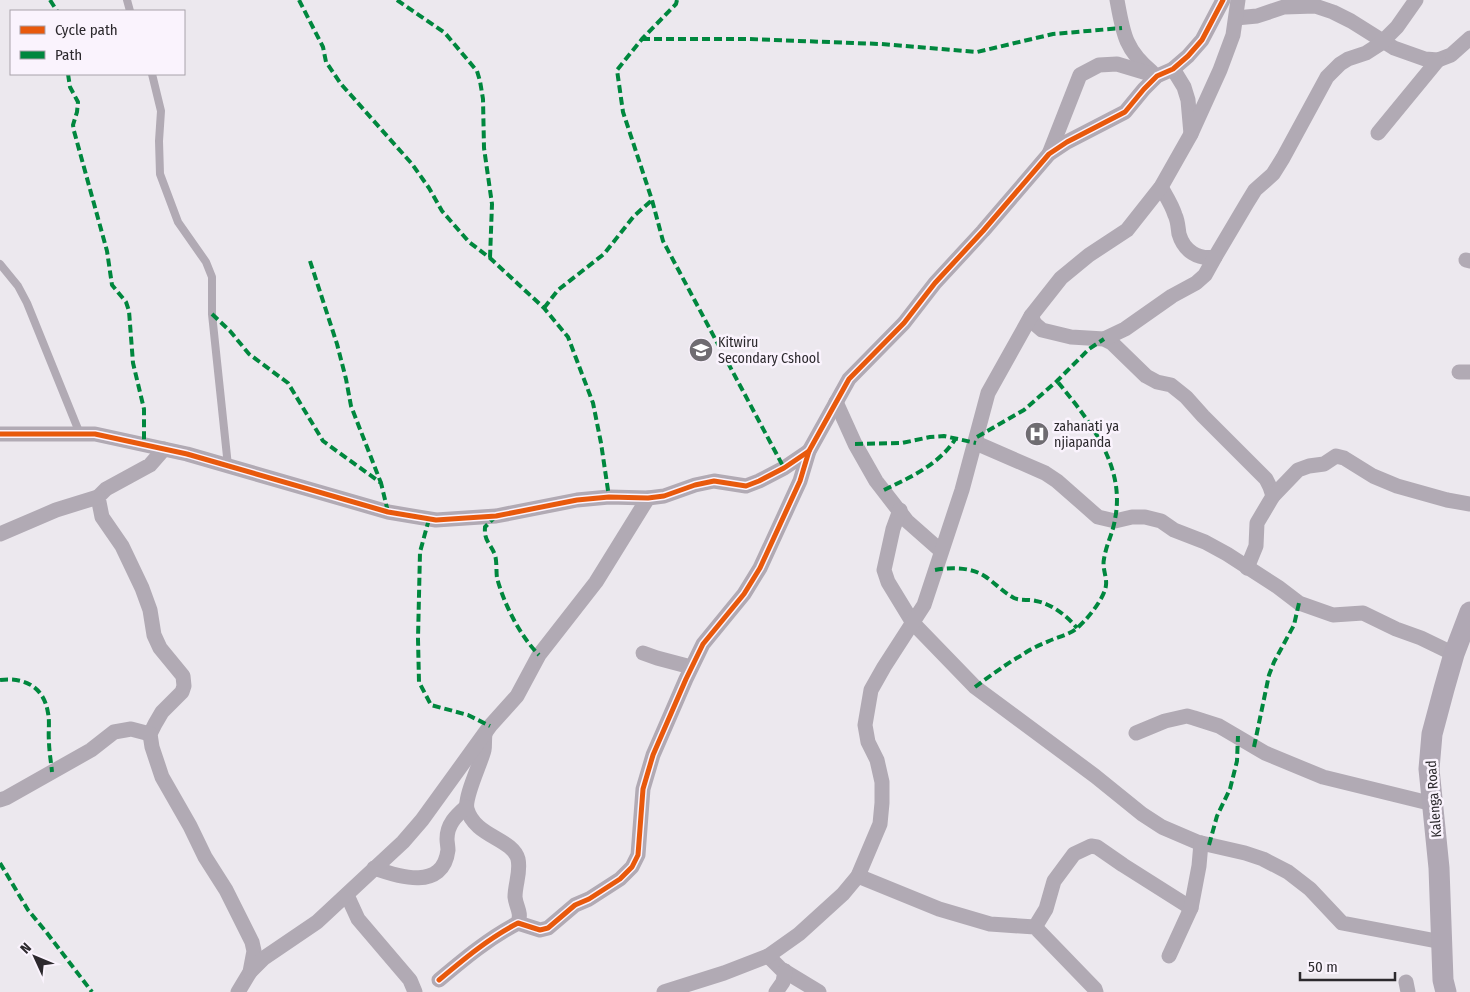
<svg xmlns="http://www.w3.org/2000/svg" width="1470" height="992" font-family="'Fira Sans Condensed',sans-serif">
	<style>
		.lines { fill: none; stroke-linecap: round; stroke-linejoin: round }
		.service { stroke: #b1aab4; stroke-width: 8 }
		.minor { stroke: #b1aab4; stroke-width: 15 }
		.secondary { stroke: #b0a8b4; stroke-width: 21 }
		.quiet { stroke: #00873e; stroke-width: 4; stroke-dasharray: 8 4; stroke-linecap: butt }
		.cycleway-casing { stroke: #faf3fd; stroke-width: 8 }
		.cycleway { stroke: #e8590c; stroke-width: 5 }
		.labels { text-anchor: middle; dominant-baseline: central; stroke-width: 5; stroke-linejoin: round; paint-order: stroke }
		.poi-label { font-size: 14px; fill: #2c292d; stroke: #faf3fd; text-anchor: start }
		.street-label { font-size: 14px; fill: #2c292d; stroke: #faf3fd }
	</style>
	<rect width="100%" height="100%" fill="#ece8ee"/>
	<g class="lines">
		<g class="service">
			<path d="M127 0 130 11"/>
			<path d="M152 74 161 111 159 141 160 174 178 222 206 262 212 277V314L228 466"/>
			<path d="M0 264 18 286 27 303 80 434"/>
		</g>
		<g class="minor">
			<path d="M1117 0C1123 33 1125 50 1152 72"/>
			<path d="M1236 18 1257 16 1284 7 1315 6 1333 12 1351 21 1394 48 1425 59 1438 60 1451 55 1470 38"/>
			<path d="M1173 69 1184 87 1188 100 1191 134"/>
			<path d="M1378 133 1438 60"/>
			<path d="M1049 154 1080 75 1099 65 1117 64 1157 76"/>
			<path d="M1161 187C1166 196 1172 205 1175 215 1178 221 1178 228 1179 234 1184 251 1198 260 1215 257L1247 203 1255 190 1273 174 1283 158 1327 77 1340 64 1348 59 1366 53 1380 44 1397 27 1416 0"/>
			<path d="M1466 260 1470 261"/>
			<path d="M1031 316 1035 324 1042 330 1071 337 1104 339 1112 343 1146 376 1157 382 1171 385 1186 397 1203 416 1266 479 1270 487 1273 496 1257 523 1256 546 1247 568"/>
			<path d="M1104 339 1125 329 1172 296 1196 283 1205 275 1215 257"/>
			<path d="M1459 372H1470"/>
			<path d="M836 402 855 444 876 481 907 521 941 551"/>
			<path d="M0 434H95L187 454 388 512 436 520 496 516 577 500 609 497 648 498 664 496 695 485 714 481 746 486 759 481 784 468 809 451"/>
			<path d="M976 443 1045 473 1057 481 1098 517 1115 521 1132 517H1145L1161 521 1174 530 1205 542 1227 554 1278 587 1299 603 1333 615 1363 613 1396 629 1421 638 1454 654"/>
			<path d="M164 449 150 465 106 489 98 497 102 517 122 546 142 588 150 610 154 635 160 648 183 676 184 686 182 692 162 712 155 724 150 734 152 747 162 777 190 826 205 857 226 890 252 942 254 951 250 972 238 992"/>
			<path d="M1273 496 1298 470 1309 466 1324 464 1336 456 1344 458 1373 476 1397 486 1447 500 1470 504"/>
			<path d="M900 510 893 529 884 570 888 582 913 623 975 687 1095 776 1142 814 1162 827 1197 842 1245 853 1263 859 1288 872 1310 889 1342 923 1442 942"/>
			<path d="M0 534 56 510 98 497"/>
			<path d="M643 653 657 658 691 667"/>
			<path d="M1136 733 1165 721 1187 716 1194 718 1219 726 1265 753 1323 777 1433 804"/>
			<path d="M485 734C484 740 485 745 484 750 481 763 464 797 467 809 475 837 512 838 518 859 521 872 515 884 515 897 516 907 522 912 518 923"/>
			<path d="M0 800 6 798 91 750 114 732 131 729 150 734"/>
			<path d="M374 868C399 877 443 891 448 850 448 847 447 842 447 839 447 824 456 816 466 807"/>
			<path d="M858 876 939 909 990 924 1035 927 1095 989 1096 992"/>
			<path d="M347 895 358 919 410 980 415 992"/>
			<path d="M1035 927 1046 909 1054 881 1074 854 1091 846 1097 847 1123 865 1191 908"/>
			<path d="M768 956 781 969 819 992"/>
			<path d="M1169 956 1191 908 1199 866 1201 843"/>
			<path d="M250 972 264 958 317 922 403 842 422 820 490 726 517 696 539 655 596 582 648 498"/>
			<path d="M439 980C464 959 489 938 518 923L540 930 548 928 575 905 589 899 620 879 632 867 638 855 643 789 653 755 686 679 703 644 744 594 760 568 800 481 809 451 849 379 904 323 935 283 983 231 1049 154 1067 142 1125 112 1144 89 1157 76 1173 69 1188 56 1202 40 1223 0"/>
			<path d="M1406 982 1408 992"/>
			<path d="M664 992 724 973 768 956 799 934 843 894 858 876 880 824 882 803V782L877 760 868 742 865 725 871 690 884 667 924 605 962 490 988 393 1031 316 1061 278 1089 255 1127 230 1161 187 1191 134 1220 70 1233 35 1238 0"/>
			<path d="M776 992 783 982 785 971"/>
		</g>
		<path class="secondary" d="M1446 992 1443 980 1439 868 1429 769 1432 734 1444 689 1454 654 1470 612"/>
		<g class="quiet">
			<path d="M50 0 57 11"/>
			<path d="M299 0 323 47 326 62 341 84 412 164 429 188 442 211 469 242 490 258 544 308 568 337 593 403 601 443 609 497"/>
			<path d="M397 0 445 33 477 71 480 81 483 99 484 148 492 204 490 258"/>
			<path d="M677 0 676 4 642 39 617 70 623 112 652 200 663 241 784 468"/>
			<path d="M642 39H748L881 44 977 52 1053 34 1122 28"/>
			<path d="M68 74 70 87 78 102 77 112 73 125 74 131 107 251 112 285 126 302 129 311 133 363 144 409V445"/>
			<path d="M310 261 337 344 346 379 351 406 381 483"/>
			<path d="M544 308 558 290 604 254 634 216 652 200"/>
			<path d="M212 314 230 331 249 354 288 383 323 441 381 483 388 512"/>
			<path d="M977 437 1024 410 1057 381 1089 349 1104 339"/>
			<path d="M855 444 902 443 930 437 944 436 976 443"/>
			<path d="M884 490C911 477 940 464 956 438"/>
			<path d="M496 516 485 527C484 542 490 542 495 555 497 562 496 570 497 578 504 604 520 636 539 655"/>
			<path d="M429 519 420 552 418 639 419 682 431 705 468 715 490 726"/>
			<path d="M935 570C951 567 972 567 986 577 996 584 1003 592 1014 598 1020 601 1029 599 1036 601 1052 604 1067 616 1077 628"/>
			<path d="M0 680C25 677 44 687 48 713 50 722 48 732 49 741 49 751 51 761 52 772"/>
			<path d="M975 687C990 676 1006 664 1022 655 1030 649 1040 645 1049 641 1058 637 1068 635 1076 629 1086 621 1105 598 1106 585 1107 577 1102 568 1104 559 1106 545 1113 533 1115 519 1126 466 1089 420 1057 381"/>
			<path d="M1254 747 1269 675 1274 662 1294 625 1299 603"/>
			<path d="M1209 845 1217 816 1230 789 1237 761 1238 736"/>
			<path d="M0 863 28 910 47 933 92 992"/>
		</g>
		<g class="cycleway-casing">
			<g id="cycleway">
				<path d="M0 434H95L187 454 388 512 436 520 496 516 577 500 609 497 648 498 664 496 695 485 714 481 746 486 759 481 784 468 809 451"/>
				<path d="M439 980C464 959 489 938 518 923L540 930 548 928 575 905 589 899 620 879 632 867 638 855 643 789 653 755 686 679 703 644 744 594 760 568 800 481 809 451 849 379 904 323 935 283 983 231 1049 154 1067 142 1125 112 1144 89 1157 76 1173 69 1188 56 1202 40 1223 0"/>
			</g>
		</g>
		<use href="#cycleway" class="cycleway"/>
	</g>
	<defs>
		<g id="school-disc" transform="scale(1.25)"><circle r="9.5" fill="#6f6c71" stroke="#faf3fd"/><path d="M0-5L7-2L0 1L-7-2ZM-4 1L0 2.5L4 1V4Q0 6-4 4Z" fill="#fff"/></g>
		<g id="hospital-disc" transform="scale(1.25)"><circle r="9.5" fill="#6f6c71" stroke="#faf3fd"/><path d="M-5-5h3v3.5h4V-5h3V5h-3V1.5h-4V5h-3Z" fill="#fff"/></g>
	</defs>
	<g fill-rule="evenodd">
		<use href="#school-disc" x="701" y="350"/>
		<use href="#hospital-disc" x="1037" y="434"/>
	</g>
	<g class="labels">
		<g class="poi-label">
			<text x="718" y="342">Kitwiru<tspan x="718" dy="16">Secondary Cshool</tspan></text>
			<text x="1054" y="426">zahanati ya<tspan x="1054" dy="16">njiapanda</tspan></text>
		</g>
		<g class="street-label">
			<text transform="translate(1434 799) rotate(-94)">Kalenga Road</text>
		</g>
	</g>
	<rect x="10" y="10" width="175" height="65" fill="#faf3fd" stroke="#a8a2aa"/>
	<rect x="20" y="26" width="25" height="8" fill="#e8590c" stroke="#a8a2aa"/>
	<text x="55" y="35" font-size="15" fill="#2c292d">Cycle path</text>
	<rect x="20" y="51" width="25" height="8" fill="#00873e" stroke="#a8a2aa"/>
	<text x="55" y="60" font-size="15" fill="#2c292d">Path</text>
	<g transform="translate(35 957) rotate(314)" stroke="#faf3fd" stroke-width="4" paint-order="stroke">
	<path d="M0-4L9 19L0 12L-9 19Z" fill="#2c292d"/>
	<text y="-8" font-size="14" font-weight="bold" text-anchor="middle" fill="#2c292d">N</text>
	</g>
	<path d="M1300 972v8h95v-8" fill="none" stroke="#2c292d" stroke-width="2.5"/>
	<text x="1308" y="972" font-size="15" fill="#2c292d" stroke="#faf3fd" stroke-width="4" paint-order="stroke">50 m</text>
</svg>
